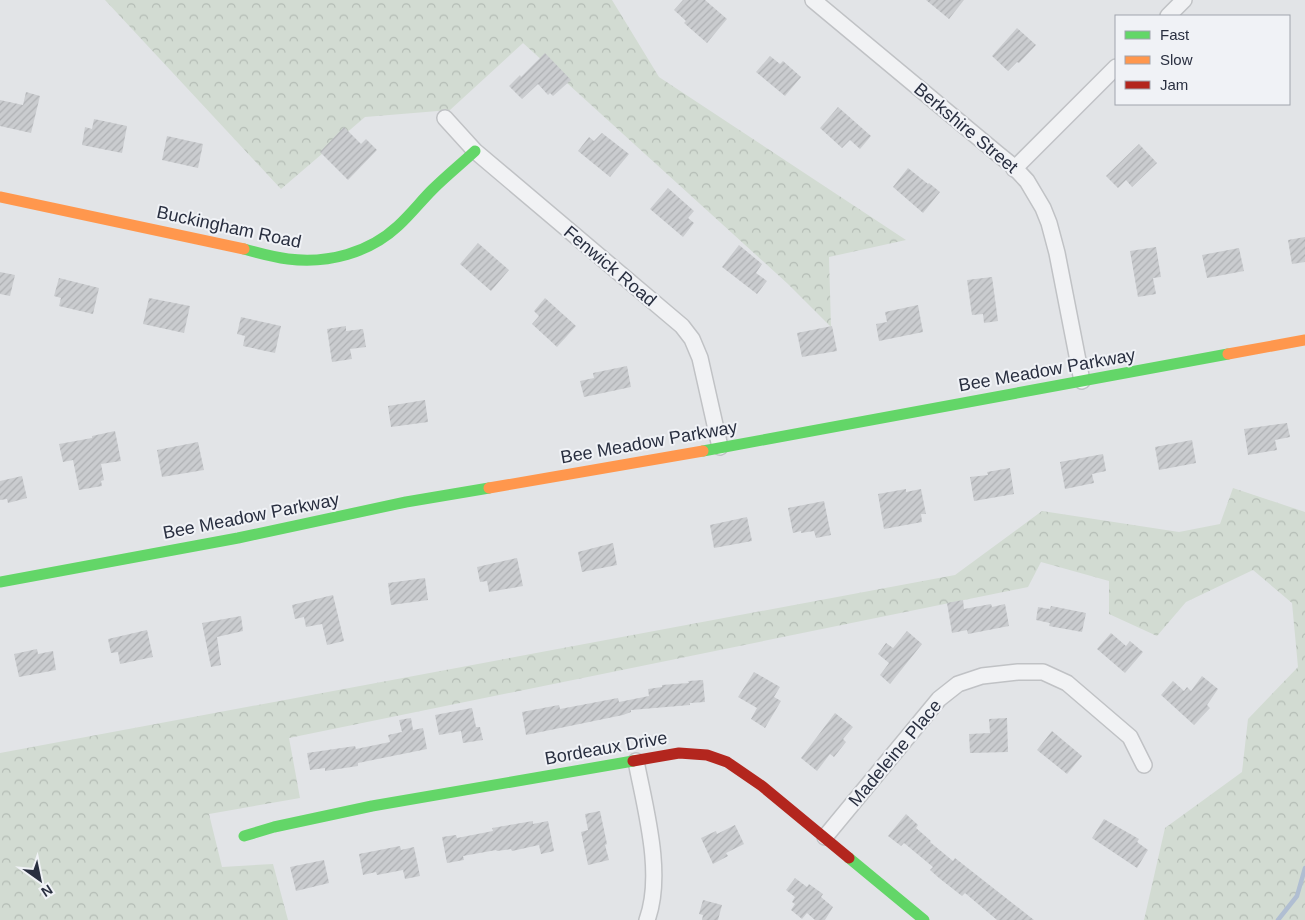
<svg xmlns="http://www.w3.org/2000/svg" width="1305" height="920" font-family="Helvetica,sans-serif">
	<style>
		.forest { fill: url(#forest-crowns) }
		.lines { fill: none; stroke-linecap: round; stroke-linejoin: round }
		.stream { stroke: #b0bed2; stroke-width: 4.5 }
		.building { fill: url(#building-hatch) }
		.street-casing { stroke: #c0c2c5; stroke-width: 18 }
		.street { stroke: #f1f2f4; stroke-width: 15 }
		.fast { stroke: #63d668; stroke-width: 11 }
		.slow { stroke: #ff974d; stroke-width: 11 }
		.jam { stroke: #b3261e; stroke-width: 11 }
		.labels { text-anchor: middle; dominant-baseline: central; stroke-width: 4; stroke-linejoin: round; paint-order: stroke }
		.street-label { font-size: 18px; fill: #292f40; stroke: #f0f2f6 }
	</style>
	<defs>
		<pattern id="forest-crowns" width="20" height="18" patternUnits="userSpaceOnUse" patternTransform="scale(1.25)"><rect width="20" height="18" fill="#d2dbd2"/><path d="M2 6a3 3 0 1 1 6 0M12 15a3 3 0 1 1 6 0" fill="none" stroke="#b4bcb5"/></pattern>
		<pattern id="building-hatch" width="6" height="6" patternUnits="userSpaceOnUse" patternTransform="scale(1.25)"><rect width="6" height="6" fill="#cacccf"/><path d="M-1 1l2-2M0 6l6-6M5 7l2-2" fill="none" stroke="#aeb0b3"/></pattern>
	</defs>
	<rect width="100%" height="100%" fill="#e2e4e7"/>
	<g class="forest">
		<path d="M105 0H612L659 77 906 240 829 257 831 327 788 284 523 43 450 110 365 117 281 189Z"/>
		<path d="M1233 488 1305 512V920H1144L1165 828 1242 772 1248 719 1298 667 1292 603 1253 570 1186 602 1157 636 1109 614V581L1041 562 1028 587 289 738 300 798 209 814 222 867 273 864 288 920H0V753L955 575 1042 511 1179 532 1220 524Z"/>
	</g>
	<g class="lines">
		<path class="stream" d="M1278 920 1297 896 1305 868"/>
	</g>
	<g class="building">
		<path d="M683 0H705L727 19 707 43 684 23 686 21 674 10Z"/>
		<path d="M926 0H964L949 19Z"/>
		<path d="M1017 28 1036 45 1019 63 1017 62 1008 71 992 56Z"/>
		<path d="M545 53 571 80 553 96 550 93 548 95 538 84 522 99 509 86 520 75 521 77Z"/>
		<path d="M770 56 780 64 783 61 801 77 785 96 756 72Z"/>
		<path d="M26 92 40 96 31 133 0 126V100L23 105Z"/>
		<path d="M838 107 871 136 860 149 850 140 842 148 820 128Z"/>
		<path d="M94 119 127 126 122 153 82 145 85 127 92 129Z"/>
		<path d="M344 127 361 144 366 139 377 150 348 180 320 152Z"/>
		<path d="M602 133 629 154 610 177 578 151 589 137 594 141Z"/>
		<path d="M167 136 203 144 198 168 162 160Z"/>
		<path d="M1139 144 1157 163 1132 187 1126 180 1118 188 1106 176Z"/>
		<path d="M908 168 928 184 929 183 940 192 923 213 893 187Z"/>
		<path d="M668 188 694 211 688 218 694 223 683 237 650 209Z"/>
		<path d="M1305 237V262L1292 264 1288 240Z"/>
		<path d="M478 243 509 270 491 291 460 264Z"/>
		<path d="M739 245 762 264 756 273 767 281 757 294 722 267Z"/>
		<path d="M1156 247 1161 277 1153 278 1156 294 1138 297 1130 251Z"/>
		<path d="M1239 248 1244 271 1207 278 1202 255Z"/>
		<path d="M0 272 15 275 10 296 0 294Z"/>
		<path d="M992 277 998 321 984 323 983 314 972 315 967 280Z"/>
		<path d="M59 278 99 288 93 314 59 306 61 298 54 296Z"/>
		<path d="M149 298 190 306 184 333 143 324Z"/>
		<path d="M545 298 576 326 557 347 532 324 539 316 534 311Z"/>
		<path d="M918 305 923 332 879 341 876 324 887 322 885 312Z"/>
		<path d="M241 317 281 326 275 353 243 346 245 336 237 334Z"/>
		<path d="M346 326V331L363 329 366 347 350 349 352 359 332 362 327 329Z"/>
		<path d="M832 326 837 351 802 357 797 333Z"/>
		<path d="M627 366 631 387 584 397 580 381 594 378 593 373Z"/>
		<path d="M425 400 428 422 391 427 388 406Z"/>
		<path d="M1287 423 1290 437 1275 440 1277 450 1248 455 1244 429Z"/>
		<path d="M115 431 121 461 101 464 104 480 101 481 102 486 79 490 73 460 63 462 59 444 92 438V436Z"/>
		<path d="M1192 440 1196 463 1159 470 1155 447Z"/>
		<path d="M198 442 204 470 162 477 157 450Z"/>
		<path d="M1103 454 1106 471 1092 474 1094 483 1065 489 1060 462Z"/>
		<path d="M1010 468 1014 494 974 501 970 477 988 475 987 472Z"/>
		<path d="M22 476 27 498 8 503 7 499 0 500V481Z"/>
		<path d="M906 489V492L921 489 926 514H921L922 522 884 529 878 494Z"/>
		<path d="M824 501 831 535 816 538 814 531 801 533V531L793 533 788 508Z"/>
		<path d="M747 517 752 541 714 548 710 525Z"/>
		<path d="M613 543 617 565 582 572 578 552Z"/>
		<path d="M517 558 523 586 489 592 487 581 480 582 477 567Z"/>
		<path d="M425 578 428 600 391 605 388 583Z"/>
		<path d="M333 595 344 641 327 645 322 624 306 627 304 617 295 619 292 605Z"/>
		<path d="M963 600 964 609 991 604 992 607 1005 604 1009 626 968 634 967 630 952 633 947 603Z"/>
		<path d="M1051 606 1086 613 1082 632 1049 626 1050 623 1036 620 1038 607 1050 609Z"/>
		<path d="M241 616 243 631 217 637 221 665 211 667 202 623Z"/>
		<path d="M147 630 153 657 120 664 118 652 111 653 108 639Z"/>
		<path d="M907 631 922 644 890 684 880 675 889 663 878 654 886 643 893 648Z"/>
		<path d="M1111 633 1126 646 1130 641 1143 652 1125 673 1097 649Z"/>
		<path d="M37 649 38 654 53 651 56 670 19 677 14 654Z"/>
		<path d="M754 672 780 687 774 697 781 701 765 728 751 719 757 708 738 697Z"/>
		<path d="M1202 676 1218 689 1207 705 1210 708 1194 725 1161 695 1173 681 1184 691 1187 687 1191 691Z"/>
		<path d="M703 680 705 702 690 703V705L631 710V712L623 715 526 735 522 712 559 705 560 709 618 698 619 702 649 696 648 689 662 687V685L689 683 688 681Z"/>
		<path d="M472 708 476 727H480L483 740 463 743 461 731 439 735 435 715Z"/>
		<path d="M835 713 853 727 843 739 846 742 834 757 830 754 817 771 801 758Z"/>
		<path d="M411 718 413 730 423 728 427 749 358 763V766L325 771V768L310 770 307 753 355 746 356 749 390 742 388 735 402 732 399 720Z"/>
		<path d="M1007 718 1008 752 970 753 969 734 990 733 989 719Z"/>
		<path d="M1052 731 1082 756 1067 774 1037 750Z"/>
		<path d="M600 811 607 844 605 845 609 860 588 865 581 832 588 830 585 814Z"/>
		<path d="M906 814 918 825 916 828 931 841 930 842 953 861 955 858 1034 920H997L965 893 962 896 939 878 930 870 933 867 904 843 901 846 888 836Z"/>
		<path d="M1104 819 1139 839 1137 842 1148 850 1137 868 1092 838Z"/>
		<path d="M533 821V824L548 821 554 851 541 854 539 845 512 851 511 849 497 851 496 850 463 856 464 860 447 863 442 837 456 835 457 838 493 831 492 828Z"/>
		<path d="M735 825 744 844 726 853 728 856 713 864 701 838 716 831 717 834Z"/>
		<path d="M400 846 401 850 414 847 420 876 405 879 403 870 377 875 376 872 363 875 359 854Z"/>
		<path d="M324 860 329 883 296 891 290 867Z"/>
		<path d="M795 878 807 887 809 884 823 894 821 897 833 907 825 920H815L807 913 802 919 791 910 795 904 792 902 795 897 786 890Z"/>
		<path d="M703 900 722 905 718 920H702L703 915 699 914Z"/>
	</g>
	<g class="lines">
		<g class="street-casing">
			<g id="street">
				<path d="M813 0 998 154 1013 166 1027 181 1043 208 1049 223 1057 253 1082 381"/>
				<path d="M1168 16 1184 0"/>
				<path d="M445 118 475 151 682 326 692 339 700 358 720 447"/>
				<path d="M1014 169 1116 67"/>
				<path d="M636 761C645 808 664 874 647 920"/>
				<path d="M825 837 939 699 958 684 982 676 1018 672H1043L1067 683 1130 737 1144 765"/>
			</g>
		</g>
		<use href="#street" class="street"/>
		<g class="fast">
			<path d="M244 249C258 253 273 257 288 259 328 264 369 253 398 226 411 214 421 201 432 190 446 176 461 164 475 151"/>
			<path d="M703 451 1228 354"/>
			<path d="M0 582 238 538 406 502 489 488"/>
			<path d="M244 836 274 827 372 806 633 761"/>
			<path d="M849 858 924 920"/>
		</g>
		<g class="slow">
			<path d="M0 197 244 249"/>
			<path d="M1228 354 1305 340"/>
			<path d="M489 488 703 451"/>
		</g>
		<path class="jam" d="M633 761 679 753 707 755 727 762 762 786 849 858"/>
	</g>
	<g class="labels">
		<g class="street-label">
			<text transform="translate(966 128) rotate(40)">Berkshire Street</text>
			<text transform="translate(229 227) rotate(12)">Buckingham Road</text>
			<text transform="translate(610 266) rotate(40)">Fenwick Road</text>
			<text transform="translate(1047 370) rotate(-10)">Bee Meadow Parkway</text>
			<text transform="translate(649 442) rotate(-10)">Bee Meadow Parkway</text>
			<text transform="translate(251 516) rotate(-11)">Bee Meadow Parkway</text>
			<text transform="translate(606 748) rotate(-10)">Bordeaux Drive</text>
			<text transform="translate(895 753) rotate(-50)">Madeleine Place</text>
		</g>
	</g>
	<rect x="1115" y="15" width="175" height="90" fill="#f0f2f6" stroke="#a0a4ad"/>
	<rect x="1125" y="31" width="25" height="8" fill="#63d668" stroke="#a0a4ad"/>
	<text x="1160" y="40" font-size="15" fill="#292f40">Fast</text>
	<rect x="1125" y="56" width="25" height="8" fill="#ff974d" stroke="#a0a4ad"/>
	<text x="1160" y="65" font-size="15" fill="#292f40">Slow</text>
	<rect x="1125" y="81" width="25" height="8" fill="#b3261e" stroke="#a0a4ad"/>
	<text x="1160" y="90" font-size="15" fill="#292f40">Jam</text>
	<g transform="translate(40 880) rotate(147)" stroke="#f0f2f6" stroke-width="4" paint-order="stroke">
	<path d="M0-4L9 19L0 12L-9 19Z" fill="#292f40"/>
	<text y="-8" font-size="14" font-weight="bold" text-anchor="middle" fill="#292f40">N</text>
	</g>
</svg>
